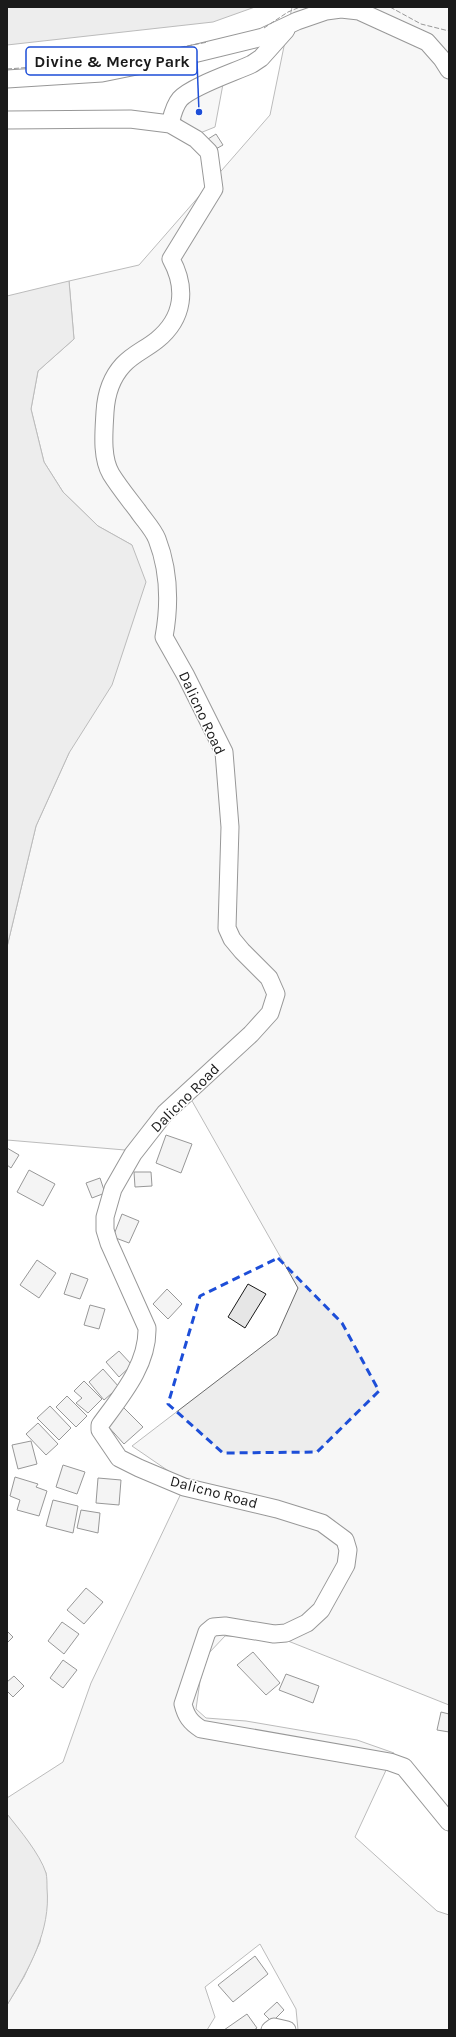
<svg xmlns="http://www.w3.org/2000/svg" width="456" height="2037" font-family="Karla,sans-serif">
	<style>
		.green { fill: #ededed; stroke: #6a6a6a }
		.water { fill: #d7d7d7; stroke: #6a6a6a }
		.building { fill: #e6e6e6; stroke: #1a1a1a }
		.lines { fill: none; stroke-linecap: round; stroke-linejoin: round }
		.minor-casing { stroke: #1a1a1a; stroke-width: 19 }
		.minor { stroke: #fff; stroke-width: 17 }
		.fence { stroke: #1a1a1a; stroke-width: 1; stroke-dasharray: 5 2; stroke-linecap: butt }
		.marked { fill: none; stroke: #1d4ed8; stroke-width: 3; stroke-dasharray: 8 5; stroke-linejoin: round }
		.labels { text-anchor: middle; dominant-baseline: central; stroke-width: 3; stroke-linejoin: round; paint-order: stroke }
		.street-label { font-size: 15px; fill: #1a1a1a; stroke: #fff }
		.leader { fill: none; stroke: #1d4ed8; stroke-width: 1.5 }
		.callout-dot { fill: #1d4ed8; stroke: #fff; stroke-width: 1.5 }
		.callout { fill: #fff; stroke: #1d4ed8; stroke-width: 1.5 }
		.callout-label { font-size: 16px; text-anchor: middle; font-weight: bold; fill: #1a1a1a }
	</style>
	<rect width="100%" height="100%" fill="#fff"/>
	<g class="green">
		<path d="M292 7H449V1705L278 1637 225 1636 208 1654 200 1681 196 1709 206 1718 246 1721 357 1740 394 1753 355 1837 437 1911 449 1915V2030H298L296 2009 260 1944 205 1987 215 2017 207 2030H7V2005L24 1977 40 1942 46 1873 30 1845 7 1814V1798L63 1762 91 1683 186 1483 132 1446 277 1335 298 1288 183 1085 125 1150 7 1140V947L36 826 69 753 132 545 98 526 63 492 44 462 31 409 38 371 74 339 69 281 139 265 270 115Z"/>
		<path d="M223 84 215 127 200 133C194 129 182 124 180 117 176 101 211 89 223 84Z"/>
	</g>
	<g class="water">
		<path d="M7 7H255L213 22 7 45Z"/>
		<path d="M69 281 74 339 38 371 31 409 44 462 63 492 98 526 132 545 146 582 112 685 69 753 36 826 7 947V296Z"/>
		<path d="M7 1814C19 1829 40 1854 46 1873 47 1877 47 1883 47 1888 51 1931 29 1969 7 2005Z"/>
	</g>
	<g class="building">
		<path d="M216 134 223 145 214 150 208 139Z"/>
		<path d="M166 1135 192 1144 181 1173 156 1163Z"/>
		<path d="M7 1148 19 1155 11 1168 7 1165Z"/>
		<path d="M29 1170 55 1184 43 1206 17 1192Z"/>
		<path d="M134 1172H151L152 1186 135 1187Z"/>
		<path d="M100 1178 105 1193 92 1198 86 1183Z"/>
		<path d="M122 1214 139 1221 129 1243 113 1237Z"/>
		<path d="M37 1260 56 1273 39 1298 20 1285Z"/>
		<path d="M71 1273 88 1279 80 1299 64 1294Z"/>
		<path d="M248 1284 266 1294 245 1328 228 1317Z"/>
		<path d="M167 1289 182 1304 168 1319 153 1304Z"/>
		<path d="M90 1305 105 1309 99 1329 84 1325Z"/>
		<path d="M119 1351 132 1365 119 1377 106 1362Z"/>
		<path d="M103 1369 119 1387 104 1400 89 1382Z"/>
		<path d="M84 1381 102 1399 88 1413 76 1403 82 1398 74 1391Z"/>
		<path d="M67 1396 87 1416 76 1427 56 1407Z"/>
		<path d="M50 1406 71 1428 59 1440 37 1418Z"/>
		<path d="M122 1406 143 1427 124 1444 105 1423Z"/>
		<path d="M38 1423 58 1444 46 1455 26 1434Z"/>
		<path d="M31 1441 37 1464 18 1469 12 1445Z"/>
		<path d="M63 1465 85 1472 77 1494 56 1487Z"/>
		<path d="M15 1477 38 1484 36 1487 47 1491 39 1516 17 1510 20 1500 10 1496Z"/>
		<path d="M98 1478 121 1480 119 1505 96 1503Z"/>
		<path d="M53 1500 78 1506 73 1533 46 1526Z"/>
		<path d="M81 1510 100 1513 98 1533 77 1528Z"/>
		<path d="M86 1588 103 1602 84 1624 67 1610Z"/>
		<path d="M62 1622 79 1634 64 1654 48 1641Z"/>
		<path d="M7 1631 13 1637 7 1643Z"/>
		<path d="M253 1652 280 1683 266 1695 237 1665Z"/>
		<path d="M63 1660 77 1670 63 1688 50 1678Z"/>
		<path d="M286 1674 319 1686 313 1703 279 1690Z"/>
		<path d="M14 1676 24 1686 13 1697 7 1691V1682Z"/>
		<path d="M441 1712 449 1714V1732L437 1730Z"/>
		<path d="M255 1956 268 1974 233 2002 218 1985Z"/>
		<path d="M277 2002 284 2010 272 2022 264 2014Z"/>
		<path d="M247 2014 257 2028 254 2030H224Z"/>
	</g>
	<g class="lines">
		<g class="minor-casing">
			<g id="minor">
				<path d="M7 79 102 73 181 57 263 37 297 21 326 11 341 9 359 11 427 42 442 59 449 70"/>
				<path d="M7 120 130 119 170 124 196 139 209 152 214 189 171 259C187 288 184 318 157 340 146 349 133 354 123 365 111 378 106 395 105 412 104 431 101 457 111 474 119 487 129 499 138 511 144 520 153 529 157 539 169 570 170 604 164 637L186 676 224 752 230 827 227 928 232 939 242 951 269 978 276 994 270 1013 251 1034 165 1113 133 1154 113 1189 105 1217V1230L109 1243 147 1328C148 1365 121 1396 100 1425V1430L119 1458 139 1468 184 1487 277 1509 322 1523 345 1540 348 1550 346 1565 321 1610 307 1623 286 1633 274 1634 225 1626 213 1627 207 1632 183 1704C186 1716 190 1722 201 1729L390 1762 404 1767 449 1822"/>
				<path d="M170 124C172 116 174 106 180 99 192 86 235 72 252 64L261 58 286 30"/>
				<path d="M270 2030 274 2027 287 2030"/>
			</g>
		</g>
		<use href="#minor" class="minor"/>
		<g class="fence">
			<path d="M390 7 421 24 449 31"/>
			<path d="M264 28 288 12 300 7"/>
			<path d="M7 69 102 62 208 42"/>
		</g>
	</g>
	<path d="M0 0H456V2037H0ZM278 1258 342 1323 379 1391 317 1452 223 1453 168 1404 200 1296Z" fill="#fff" fill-opacity=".55" fill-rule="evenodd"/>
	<path class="marked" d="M278 1258 342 1323 379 1391 317 1452 223 1453 168 1404 200 1296Z"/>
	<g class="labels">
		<g class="street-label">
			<text transform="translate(202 713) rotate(65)">Dalicno Road</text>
			<text transform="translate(185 1098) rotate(-45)">Dalicno Road</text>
			<text transform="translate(214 1492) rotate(15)">Dalicno Road</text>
		</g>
	</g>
	<path class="leader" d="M199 112L197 61"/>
	<circle class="callout-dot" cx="199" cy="112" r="4"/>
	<rect class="callout" x="26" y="47" width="171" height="28" rx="4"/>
	<g class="callout-label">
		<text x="112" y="67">Divine &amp; Mercy Park</text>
	</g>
	<rect width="456" height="2037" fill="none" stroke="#1a1a1a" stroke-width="16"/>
</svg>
